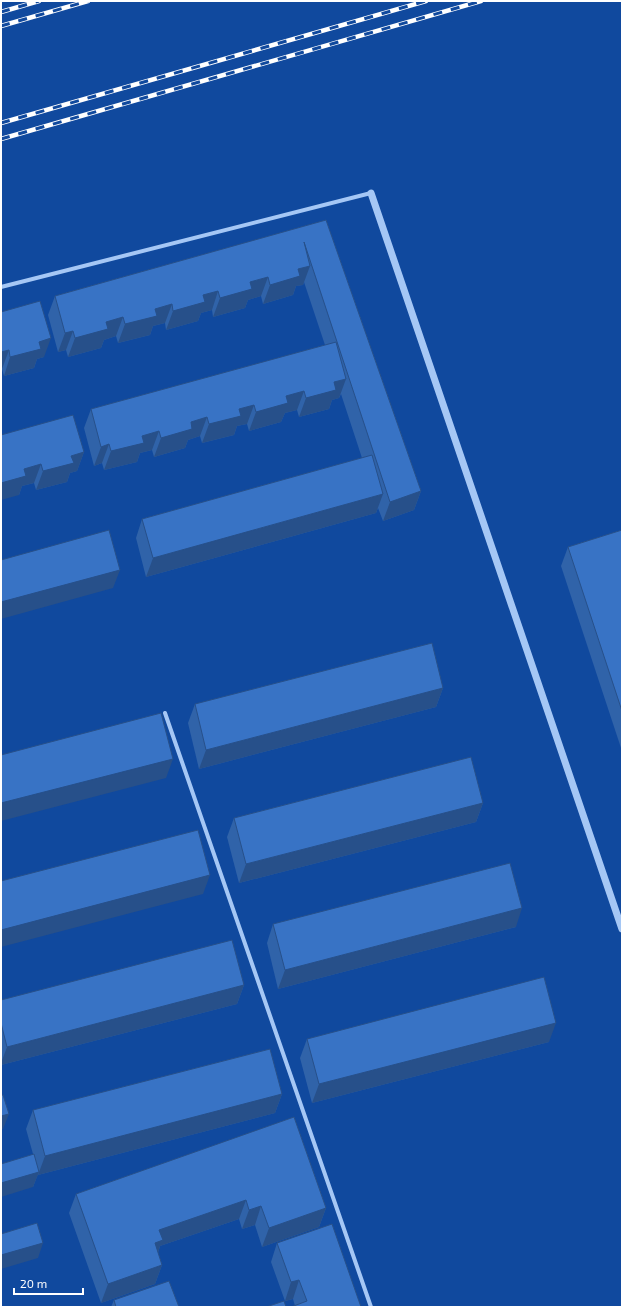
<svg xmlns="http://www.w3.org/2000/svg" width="623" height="1308" font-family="'Exo 2',sans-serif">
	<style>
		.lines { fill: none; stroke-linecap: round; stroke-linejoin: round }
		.minor { stroke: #a5c7f5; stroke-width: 4 }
		.tertiary { stroke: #a5c7f5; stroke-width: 7 }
		.rail-casing { stroke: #fff; stroke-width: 4.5 }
		.rail { stroke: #10499e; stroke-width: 3; stroke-dasharray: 9; stroke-linecap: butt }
		.wall { fill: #3063a9 }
		.shaded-wall { fill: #27508a }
		.building { fill: #3873c5; stroke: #27508a }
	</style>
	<rect width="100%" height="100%" fill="#10499e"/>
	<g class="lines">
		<g class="minor">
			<path d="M1 287 371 193"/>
			<path d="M165 713 371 1307"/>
		</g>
		<path class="tertiary" d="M371 193 622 929"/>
		<g class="rail-casing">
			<g id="rail">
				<path d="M1 12 39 1"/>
				<path d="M1 26 88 1"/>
				<path d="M1 123 426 1"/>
				<path d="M1 139 481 1"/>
			</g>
		</g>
		<use href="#rail" class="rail"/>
	</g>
	<g class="wall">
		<path d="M326 220 421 491 414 510 383 521 378 508 376 513 146 577 136 538 142 519 362 458 341 394 339 398 332 400 329 409 299 417 297 410 285 413 281 422 249 431 247 424 237 426 234 435 202 443 200 436 188 440 185 448 154 457 152 450 140 453 137 462 104 470 102 463 94 466 84 428 91 409 325 345 304 282 303 285 296 286 293 295 263 304 261 296 248 300 245 308 213 317 212 310 201 313 198 321 166 330 165 323 153 326 150 335 118 343 116 336 104 340 101 348 68 357 66 350 58 352 48 315 55 296Z"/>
		<path d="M1 312 44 357 37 359 34 368 4 376 2 369H1Z"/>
		<path d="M1 435 84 452 77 471 70 473 67 482 36 490 34 483 22 486 19 495Z"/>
		<path d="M622 530V751L561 566 568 547Z"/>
		<path d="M443 688 436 707 199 769 188 723 195 704Z"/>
		<path d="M483 803 476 822 239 883 227 837 234 818Z"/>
		<path d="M273 924 516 927 278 989 267 943Z"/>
		<path d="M244 985 237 1004 1 1065V1000Z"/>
		<path d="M307 1039 549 1042 312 1103 300 1058Z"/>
		<path d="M282 1094 275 1113 38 1175V1174L33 1187V1154L26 1129 33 1110Z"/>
		<path d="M294 1117 326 1208 319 1227 262 1247 255 1225 242 1229 239 1219 160 1246 158 1253 162 1265 155 1284 101 1303 69 1213 76 1194Z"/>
		<path d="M277 1243 361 1307 295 1306 293 1299 285 1301 271 1262Z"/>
		<path d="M114 1300 179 1307H111Z"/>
	</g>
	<g class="shaded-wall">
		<path d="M310 266 303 285 296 286 293 295 263 304 270 285 298 269Z"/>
		<path d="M268 277 261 296 248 300 245 308 213 317 220 298 250 282Z"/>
		<path d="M218 291 212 310 201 313 198 321 166 330 173 311 203 295Z"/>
		<path d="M172 304 165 323 153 326 150 335 118 343 125 324 155 309Z"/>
		<path d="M123 317 116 336 104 340 101 348 68 357 75 338 106 322Z"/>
		<path d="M73 331 66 350 58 352 65 333Z"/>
		<path d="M51 338 44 357 37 359 34 368 4 376 10 357 39 342Z"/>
		<path d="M9 350 2 369H1V352Z"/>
		<path d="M346 379 339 398 332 400 329 409 299 417 306 398 334 382Z"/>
		<path d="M304 391 297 410 285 413 281 422 249 431 256 412 286 396Z"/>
		<path d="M254 405 247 424 237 426 234 435 202 443 209 424 239 409Z"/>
		<path d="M207 417 200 436 188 440 185 448 154 457 161 438 191 422Z"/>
		<path d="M159 431 152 450 140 453 137 462 104 470 111 451 142 436Z"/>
		<path d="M109 444 102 463 94 466 101 447Z"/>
		<path d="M84 452 77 471 70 473 67 482 36 490 43 471 71 456Z"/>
		<path d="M41 464 34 483 22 486 19 495 1 500V483L24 469Z"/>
		<path d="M421 491 414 510 383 521 390 502Z"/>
		<path d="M383 494 376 513 146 577 153 558Z"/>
		<path d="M120 570 113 588 1 619V602Z"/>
		<path d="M443 688 436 707 199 769 206 750Z"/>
		<path d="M173 759 166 778 1 821V803Z"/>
		<path d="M483 803 476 822 239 883 246 864Z"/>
		<path d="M210 875 203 894 1 947V930Z"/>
		<path d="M522 908 516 927 278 989 285 970Z"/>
		<path d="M244 985 237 1004 1 1065V1063L7 1047Z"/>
		<path d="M556 1023 549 1042 312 1103 319 1084Z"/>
		<path d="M282 1094 275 1113 38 1175 45 1156Z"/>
		<path d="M9 1114 3 1129 1 1130V1116Z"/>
		<path d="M39 1172 33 1187 1 1197V1183Z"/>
		<path d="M246 1200 239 1219 160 1246 156 1259 148 1262 159 1230Z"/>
		<path d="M261 1206 255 1225 242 1229 249 1210Z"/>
		<path d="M326 1208 319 1227 262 1247 269 1228Z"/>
		<path d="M43 1243 38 1258 1 1269V1255Z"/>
		<path d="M162 1265 155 1284 101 1303 108 1284Z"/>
		<path d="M299 1280 293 1299 285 1301 291 1282Z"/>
	</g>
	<g class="building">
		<path d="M326 220 421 491 390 502 304 242 310 266 298 269 300 276 270 285 268 277 250 282 252 289 220 298 218 291 203 295 205 302 173 311 172 304 155 309 157 316 125 324 123 317 106 322 108 329 75 338 73 331 65 333 55 296Z"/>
		<path d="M40 301 51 338 39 342 41 349 10 357 9 350 1 352V312Z"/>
		<path d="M336 342 346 379 334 382 336 390 306 398 304 391 286 396 288 403 256 412 254 405 239 409 241 416 209 424 207 417 191 422 192 429 161 438 159 431 142 436 144 443 111 451 109 444 101 447 91 409Z"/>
		<path d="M73 415 84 452 71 456 74 463 43 471 41 464 24 469 26 476 1 483V435Z"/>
		<path d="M372 455 383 494 153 558 142 519Z"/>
		<path d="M109 530 120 570 1 602V560Z"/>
		<path d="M622 530V711L568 547Z"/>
		<path d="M432 643 443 688 206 750 195 704Z"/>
		<path d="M161 713 173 759 1 803V755Z"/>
		<path d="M471 757 483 803 246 864 234 818Z"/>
		<path d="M198 830 210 875 1 930V881Z"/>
		<path d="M510 863 522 908 285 970 273 924Z"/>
		<path d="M232 940 244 985 7 1047 1 1023V1000Z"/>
		<path d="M544 977 556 1023 319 1084 307 1039Z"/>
		<path d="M270 1049 282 1094 45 1156 33 1110Z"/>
		<path d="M1 1095H3L9 1114 1 1116Z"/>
		<path d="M294 1117 326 1208 269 1228 261 1206 249 1210 246 1200 159 1230 163 1240 155 1243 162 1265 108 1284 76 1194Z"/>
		<path d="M34 1154 39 1172 1 1183V1164Z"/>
		<path d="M37 1223 43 1243 1 1255V1234Z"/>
		<path d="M332 1224 361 1307H291L307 1301 299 1280 291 1282 277 1243Z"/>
		<path d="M169 1281 179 1307H116L114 1300Z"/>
		<path d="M284 1301 286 1307H266Z"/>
	</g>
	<rect width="623" height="1308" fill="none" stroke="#ffffff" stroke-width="4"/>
	<path d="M14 1288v6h69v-6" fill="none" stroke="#ffffff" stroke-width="2"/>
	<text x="20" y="1288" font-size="12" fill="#ffffff" stroke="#10499e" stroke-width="3" paint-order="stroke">20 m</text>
</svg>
